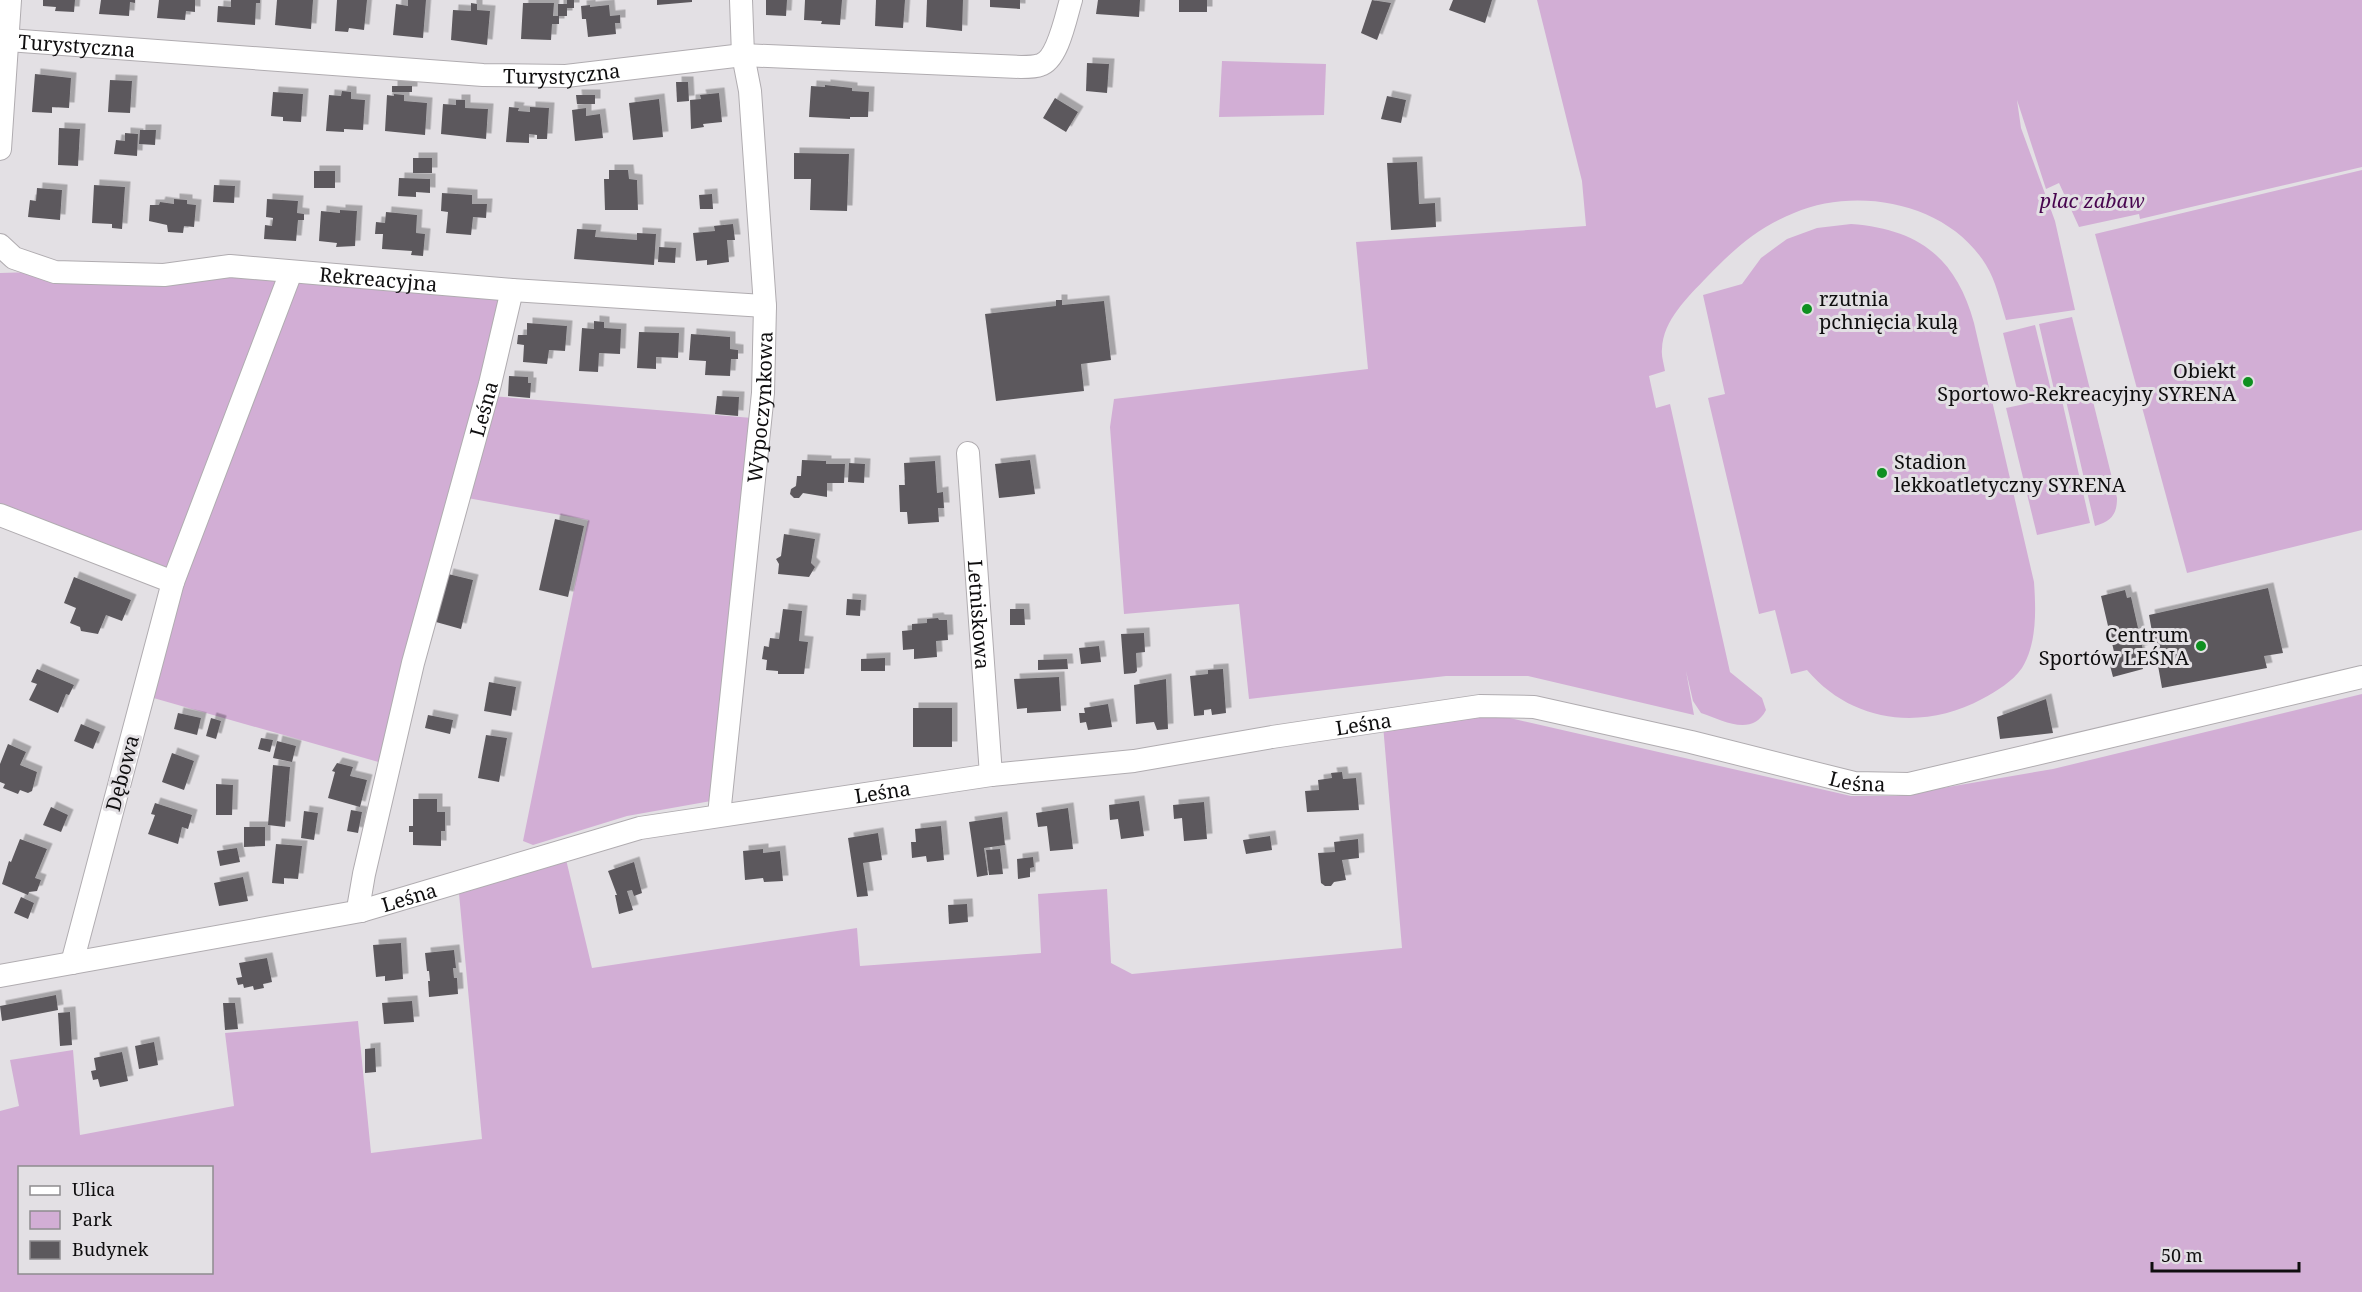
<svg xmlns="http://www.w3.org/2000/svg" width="2362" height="1292" font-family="'Noto Serif',serif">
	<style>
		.green { fill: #d2aed5; fill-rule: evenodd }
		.building { fill: #5c595d; filter: url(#shadow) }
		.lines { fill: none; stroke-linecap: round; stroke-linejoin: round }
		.street-casing { stroke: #b0acb0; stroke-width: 24 }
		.street { stroke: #fff; stroke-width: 22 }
		.poi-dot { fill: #0e9020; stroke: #e3e0e4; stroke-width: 2 }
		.labels { text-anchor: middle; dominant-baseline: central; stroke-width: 6; stroke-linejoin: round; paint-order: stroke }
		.street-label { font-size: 20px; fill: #0f0e0f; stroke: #e3e0e4 }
		.park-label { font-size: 20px; font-style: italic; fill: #48054f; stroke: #e3e0e4 }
		.poi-label { font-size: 20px; fill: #0f0e0f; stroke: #e3e0e4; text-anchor: start }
	</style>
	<defs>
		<filter id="shadow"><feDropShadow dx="5.5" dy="-5.5" stdDeviation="0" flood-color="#0004"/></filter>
	</defs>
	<rect width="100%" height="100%" fill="#e3e0e4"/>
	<g class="green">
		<path d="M1537 0H2362V167L2140 219 2139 214 2079 227 2059 183 2046 189 2017 100 2021 128 2055 221 2075 310 2006 320C2000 301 1996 281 1986 265 1948 203 1858 186 1794 213 1758 227 1733 250 1707 277 1688 297 1663 320 1662 349 1661 356 1664 364 1665 371L1649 376 1656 408 1670 404 1730 672 1762 698 1766 710C1752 737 1724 721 1701 713L1693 701 1686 671 1694 715 1528 676H1446L1249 699 1239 604 1124 614 1110 427 1114 399 1368 369 1356 242 1586 226 1582 181Z"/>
		<path d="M1222 61 1326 64 1324 115 1219 117Z"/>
		<path d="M2362 170V530L2187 573 2095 234Z"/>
		<path d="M1851 224C1918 229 1956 257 1974 323L2034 582C2036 610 2037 644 2022 668 2012 682 1997 691 1982 699 1922 731 1852 723 1807 670L1791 674 1775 610 1759 614 1708 398 1725 394 1703 295 1742 284 1761 258 1787 239 1817 228Z"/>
		<path d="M230 266 512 290 389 765 143 695 173 582 0 515V273Z"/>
		<path d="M2072 317 2117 498C2117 515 2111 521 2095 526L2064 392 2055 394 2039 324Z"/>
		<path d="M2035 325 2051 390 2019 397 2003 333Z"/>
		<path d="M491 396 752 418 711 801 627 816 533 845 523 841 588 520 462 497Z"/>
		<path d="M2061 396 2090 523 2037 535 2006 408Z"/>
		<path d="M2362 694V1292H0V1111L19 1106 10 1060 73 1050 80 1135 234 1106 225 1033 358 1021 371 1153 482 1139 458 883 564 851 592 968 857 928 860 966 1041 953 1038 894 1107 889 1111 963 1132 974 1402 948 1383 725 1479 711 1851 796H1896L2053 769ZM20 1168H212V1272H20Z"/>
	</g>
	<g class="building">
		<path d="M43 0H75L74 12 55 11 56 7 43 6Z"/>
		<path d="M101 0H135V3L130 2 129 16 99 14Z"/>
		<path d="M159 0H195V12L186 11 185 20 157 18Z"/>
		<path d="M231 0H260V3H256L255 25 217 22 218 6 231 7Z"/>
		<path d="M277 0H313L311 29 275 25Z"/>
		<path d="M337 0H367L364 30 349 28 348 32 335 31Z"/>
		<path d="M408 0H426L423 38 393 35 396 4 408 6Z"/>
		<path d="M567 0H574V8H567V16H559V24H552L551 40 521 39 523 3H554L553 16H558V4H567Z"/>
		<path d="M657 0H692V2L657 5Z"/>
		<path d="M766 0H787L786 16 766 15Z"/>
		<path d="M805 0H842L840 25 821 24 822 21 804 20Z"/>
		<path d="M876 0H905L903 28 875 26Z"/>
		<path d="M927 0H963L962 31 926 27Z"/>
		<path d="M990 0H1020V9L990 7Z"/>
		<path d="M1098 0H1140L1139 17 1096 14Z"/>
		<rect x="1179" y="0" width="28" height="12"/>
		<path d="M1372 0 1391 3 1377 40 1361 33Z"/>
		<path d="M1453 0H1492L1485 23 1449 10Z"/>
		<path d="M471 3 477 4V10L490 11 487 45 451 40 453 10 471 11Z"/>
		<path d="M590 5V7L609 5 610 16 620 15V23H615L616 34 588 37 586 19H582L581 6Z"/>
		<path d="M1087 63 1109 64 1107 93 1086 91Z"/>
		<path d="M35 74 71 78 69 108 52 107V113L32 112Z"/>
		<path d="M110 80 132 81 130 113 108 112Z"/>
		<path d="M676 82H688L689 101 677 102Z"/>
		<path d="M825 85 852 88V91L869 92 868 117H850V119L809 117 811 86 825 87Z"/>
		<rect x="392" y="86" width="20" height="6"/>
		<path d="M342 91 351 92V99L365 100 363 130 344 129V132L326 131 329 95 341 96Z"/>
		<path d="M273 92 303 94 301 122 283 121V117L271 116Z"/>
		<path d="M719 93 722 122 703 124 704 127 691 129 690 100 701 99 700 95Z"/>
		<path d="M394 94 404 95V101L427 103 425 135 385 131 387 95 394 96Z"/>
		<path d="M576 95H595V104H577Z"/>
		<path d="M1387 96 1406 100 1401 123 1381 119Z"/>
		<path d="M1055 98 1078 112 1066 132 1043 118Z"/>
		<path d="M659 99 663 137 633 140 629 103Z"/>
		<path d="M456 100H465V108L488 109 486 139 441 134 443 104 456 105Z"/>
		<path d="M509 107 519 108 518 111 530 112V107L549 108 547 139H537V135L529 134V143L506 142Z"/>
		<path d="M586 108V116L600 114 603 138 575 141 572 110Z"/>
		<path d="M59 128 80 129 78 166 58 165Z"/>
		<path d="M140 130H156L155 145 139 144Z"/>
		<path d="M125 133 138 134 137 156 114 154 116 140 125 141Z"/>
		<path d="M794 153 849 154 847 211 810 210 811 179H794Z"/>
		<rect x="413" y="158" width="19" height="15"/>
		<path d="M1417 162 1419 204 1435 203 1436 227 1391 230 1387 163Z"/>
		<path d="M609 170H628L629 179 637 180 638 210H605L604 179H609Z"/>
		<rect x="314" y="171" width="21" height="17"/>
		<path d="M399 178 430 179V193L416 192V197L398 196Z"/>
		<path d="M94 185 125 187 122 229 112 228V224L92 223Z"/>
		<path d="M214 185 235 186 234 203 213 202Z"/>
		<path d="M37 188 62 190 60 220 28 217 30 200 36 201Z"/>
		<path d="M442 193 472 195V204H487L486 218 473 217 471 235 446 233 448 212 441 211Z"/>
		<path d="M712 194 713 209H700L699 195Z"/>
		<path d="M174 199 187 200V204L196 205 194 227 184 226 183 233 168 232 167 225 149 221 150 205H159L160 202 174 204Z"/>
		<path d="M267 199 298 201 297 213 304 214V220H298L296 241 264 239 265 225 272 226 273 218 266 217Z"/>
		<path d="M340 210 357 211 355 246 336 247 337 243 319 241 321 211 340 213Z"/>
		<path d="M386 212 417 215 416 233 425 234 423 256 411 255 412 251 382 249 383 234H375L376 222 385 223Z"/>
		<path d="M733 224 735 240H727L729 262 707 265V260L696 261 693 233 715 231 714 226Z"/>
		<path d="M577 229 596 230 595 237 637 240V233L656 234 654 265 574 259Z"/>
		<path d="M659 247 676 248 675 263 658 262Z"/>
		<path d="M1056 300H1062V305L1104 301 1111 360 1081 364 1084 391 996 401 985 314 1056 306Z"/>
		<path d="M594 321 604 322V328L621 329 620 354 599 353 598 372 579 371 582 328 594 329Z"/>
		<path d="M527 323 567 326 565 351 549 350 547 364 523 362 524 345 517 344 518 335H527Z"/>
		<path d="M639 332 679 333 678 358 656 357V369L637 368Z"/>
		<path d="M691 334 730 337V349L738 350V359H731L730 376 705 375 706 361 689 360Z"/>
		<path d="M509 376 528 377V383H531L530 398 508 396Z"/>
		<path d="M717 396 739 397 738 416 715 414Z"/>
		<path d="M802 460 826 461V464H845L844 483H827V497L803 493 799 498H794L790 494 791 489 796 486 797 476H801Z"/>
		<path d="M1030 460 1035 494 999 498 995 464Z"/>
		<path d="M935 461 937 493 943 492 944 508H938L939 522 908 524 907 512H900L899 485H905L904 463Z"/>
		<path d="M849 463 865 464 864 483 848 482Z"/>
		<path d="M555 519 584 526 568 597 539 590Z"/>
		<path d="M784 534 815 539 811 563 815 567 809 577 778 574 779 564 776 559 781 556Z"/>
		<path d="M448 574 473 580 461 629 436 622Z"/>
		<path d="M74 577 131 600 122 621 106 615 98 634 81 631 80 627 70 623 76 608 64 603Z"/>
		<path d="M2268 588 2283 653 2264 656 2267 668 2162 688 2149 615Z"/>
		<path d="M2125 590 2127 598 2131 597 2143 650 2139 651 2143 669 2113 677 2108 658 2115 656 2101 596Z"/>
		<path d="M847 599 861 600 860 616 846 615Z"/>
		<path d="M783 609 802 611 799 641 808 642 804 674H778V671L766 670 767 660 762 659 764 646 769 647 770 638 779 639Z"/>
		<path d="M1010 609H1024L1025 625H1010Z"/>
		<path d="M938 618 939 620H947L948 640 936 641 937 657 914 659V649L903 650 902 631 912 630V624L927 623V619Z"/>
		<path d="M1144 633 1145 652 1136 653 1137 671 1135 673 1124 674 1121 634Z"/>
		<path d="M1099 646 1101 662 1081 664 1079 648Z"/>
		<path d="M885 658V671H861V659Z"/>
		<path d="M1067 659 1068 669 1038 670V660Z"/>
		<path d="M37 669 74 685 69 695 66 694 58 713 29 700 37 684 31 682Z"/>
		<path d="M1223 669 1226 713 1212 715 1211 709 1204 710V715L1194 716 1190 676 1208 674V670Z"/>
		<path d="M1059 677 1061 711 1027 713V708L1017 709 1014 679Z"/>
		<path d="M1166 679 1168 729 1157 730 1154 722 1136 724 1134 685Z"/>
		<path d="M489 682 516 687 511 716 484 711Z"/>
		<path d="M2046 699 2053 733 2000 739 1997 717Z"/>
		<path d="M1108 704 1112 727 1088 730 1086 722 1080 723 1079 713H1085L1084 708Z"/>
		<rect x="913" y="708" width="39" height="39"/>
		<path d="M178 713 201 718 197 735 174 729Z"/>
		<path d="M428 715 453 720 450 734 425 728Z"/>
		<path d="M211 718 221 721 216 739 206 736Z"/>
		<path d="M81 724 100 732 93 749 74 741Z"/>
		<path d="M486 735 507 738 499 782 478 778Z"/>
		<path d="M261 738 273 740 270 752 258 749Z"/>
		<path d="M277 741 296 746 292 762 273 758Z"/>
		<path d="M8 744 26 752 20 765 37 772 32 791 28 793 20 790 18 794 3 788 5 784 0 782V764Z"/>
		<path d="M172 753 194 761 184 790 162 782Z"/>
		<path d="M337 763 353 767 350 776 367 780 360 807 328 798 335 772 332 771Z"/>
		<path d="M273 765 290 767 285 827 268 825Z"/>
		<path d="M1342 772 1343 779 1356 778 1359 810 1307 812 1305 791 1319 790 1318 780 1332 778 1331 773Z"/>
		<path d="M216 784 233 785 232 815H216Z"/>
		<path d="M413 799H437V812H445V831H441V846L413 845V832H409V826H413Z"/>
		<path d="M1139 801 1144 836 1121 839 1118 819 1110 820 1109 805Z"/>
		<path d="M1204 802 1207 839 1184 841 1182 818 1174 819 1173 805Z"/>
		<path d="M155 803 192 815 188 829 182 827 178 844 148 834 155 815 151 814Z"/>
		<path d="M51 807 68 815 61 832 43 825Z"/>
		<path d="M1068 808 1073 849 1050 851 1047 826 1038 827 1036 813Z"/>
		<path d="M351 810 362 812 358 833 347 831Z"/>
		<path d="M304 811 318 813 314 840 301 838Z"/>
		<path d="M1002 817 1005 845 984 848 988 875 977 877 969 822Z"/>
		<path d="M941 826 944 860 927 862 926 856 912 858 911 842H916L915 829Z"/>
		<path d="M244 827H265V846L244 847Z"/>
		<path d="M878 833 882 860 863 863 868 896 857 897 848 838Z"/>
		<path d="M1270 836 1272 850 1246 854 1243 840Z"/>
		<path d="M20 839 47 849 35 878 41 880 37 891 29 892 28 895 2 884 9 861 11 862Z"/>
		<path d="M1358 839 1359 858 1342 860 1346 880 1334 882 1331 886H1325L1321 883 1318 853 1335 852 1334 842Z"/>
		<path d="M276 844 302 846 298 879 284 878V884L272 883Z"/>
		<path d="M237 848 240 862 220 866 217 851Z"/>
		<path d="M763 849V853L780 851 783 881 764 882 763 878 745 880 743 851Z"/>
		<path d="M1000 849 1003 874 989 875 986 850Z"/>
		<path d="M1033 857 1034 867 1030 868V877L1018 879 1017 859Z"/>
		<path d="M634 862 642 893 634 896 632 890 627 891 633 910 619 914 615 895H617L608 871Z"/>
		<path d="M243 877 248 901 219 906 214 883Z"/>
		<path d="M21 897 34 903 28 919 14 913Z"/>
		<path d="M967 904 968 922 949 924 948 905Z"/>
		<path d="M401 943 403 979 385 981V976L376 977 373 945Z"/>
		<path d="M454 950 456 968H453L454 978H457L458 994 429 997 428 981H430L429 971H427L425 953Z"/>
		<path d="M267 958 272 982 263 984 264 988 254 990 253 986 244 988 243 984 238 985 236 978 242 977 239 963Z"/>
		<path d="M56 995 58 1010 2 1021 0 1006Z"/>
		<path d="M412 1001 414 1022 384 1024 382 1003Z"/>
		<path d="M223 1003H235L238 1029 225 1030Z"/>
		<path d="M70 1012 72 1045 60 1046 58 1013Z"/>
		<path d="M154 1042 158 1065 139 1069 135 1046Z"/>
		<path d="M375 1048 376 1072 365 1073V1049Z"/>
		<path d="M122 1052 128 1081 100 1087 98 1079 93 1080 91 1071 96 1070 94 1058Z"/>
	</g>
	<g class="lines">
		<g class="street-casing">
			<g id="street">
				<path id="s1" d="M8 40 483 75 566 76 743 55 1021 67C1027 67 1035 67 1040 65 1058 60 1066 16 1071 0"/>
				<path d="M0 149 10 0"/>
				<path id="s2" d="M0 245 14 258 55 272 164 275 230 266 512 290 765 306"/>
				<path id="s3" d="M968 453 991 775"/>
				<path d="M0 515 173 582 72 963"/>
				<path d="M173 582 291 272"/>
				<path id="s4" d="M719 815 763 393 765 306 750 91 743 55 741 0"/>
				<path id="s5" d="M361 911 359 903 364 874 413 663 490 384 512 290"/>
				<path id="s6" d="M0 976 361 911 640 828 991 775 1134 761 1272 737 1480 706 1534 707 1691 742 1854 783 1909 784 2362 677"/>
			</g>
		</g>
		<use href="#street" class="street"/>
	</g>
	<g class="poi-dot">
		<circle cx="1807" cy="309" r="6"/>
		<circle cx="2248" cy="382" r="6"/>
		<circle cx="1882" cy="473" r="6"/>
		<circle cx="2201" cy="646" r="6"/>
	</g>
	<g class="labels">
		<g class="street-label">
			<text stroke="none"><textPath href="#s1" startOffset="69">Turystyczna</textPath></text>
			<text stroke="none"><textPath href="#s1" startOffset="555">Turystyczna</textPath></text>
			<text stroke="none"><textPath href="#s2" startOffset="387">Rekreacyjna</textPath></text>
			<text stroke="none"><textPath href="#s4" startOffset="410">Wypoczynkowa</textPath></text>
			<text stroke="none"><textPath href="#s5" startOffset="518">Leśna</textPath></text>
			<text stroke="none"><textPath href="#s3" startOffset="162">Letniskowa</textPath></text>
			<text stroke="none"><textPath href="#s6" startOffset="1389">Leśna</textPath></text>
			<text transform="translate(122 773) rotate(-75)">Dębowa</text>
			<text stroke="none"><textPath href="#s6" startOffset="1893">Leśna</textPath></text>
			<text stroke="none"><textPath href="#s6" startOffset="903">Leśna</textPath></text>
			<text stroke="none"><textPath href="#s6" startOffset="417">Leśna</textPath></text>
		</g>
		<g class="park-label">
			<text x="2092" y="200">plac zabaw</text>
		</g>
		<g class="poi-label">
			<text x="1819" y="298">rzutnia<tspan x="1819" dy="23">pchnięcia kulą</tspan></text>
			<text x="2236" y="370" text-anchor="end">Obiekt<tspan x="2236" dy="23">Sportowo-Rekreacyjny SYRENA</tspan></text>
			<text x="1894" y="461">Stadion<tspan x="1894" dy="23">lekkoatletyczny SYRENA</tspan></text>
			<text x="2189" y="634" text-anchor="end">Centrum<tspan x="2189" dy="23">Sportów LEŚNA</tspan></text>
		</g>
	</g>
	<rect x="18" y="1166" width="195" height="108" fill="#e3e0e4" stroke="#8e8c8f" stroke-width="1.5"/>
	<rect x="30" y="1186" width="30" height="9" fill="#ffffff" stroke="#8e8c8f" stroke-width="1.5"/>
	<text x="72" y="1196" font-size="18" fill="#0f0e0f">Ulica</text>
	<rect x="30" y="1211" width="30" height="18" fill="#d2aed5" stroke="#8e8c8f" stroke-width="1.5"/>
	<text x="72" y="1226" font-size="18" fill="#0f0e0f">Park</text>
	<rect x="30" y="1241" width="30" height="18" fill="#5c595d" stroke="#8e8c8f" stroke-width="1.5"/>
	<text x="72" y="1256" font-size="18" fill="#0f0e0f">Budynek</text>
	<path d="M2152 1262v9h147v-9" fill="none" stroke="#0f0e0f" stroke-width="3"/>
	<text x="2161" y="1262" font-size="18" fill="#0f0e0f" stroke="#e3e0e4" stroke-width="4.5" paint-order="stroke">50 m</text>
</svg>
